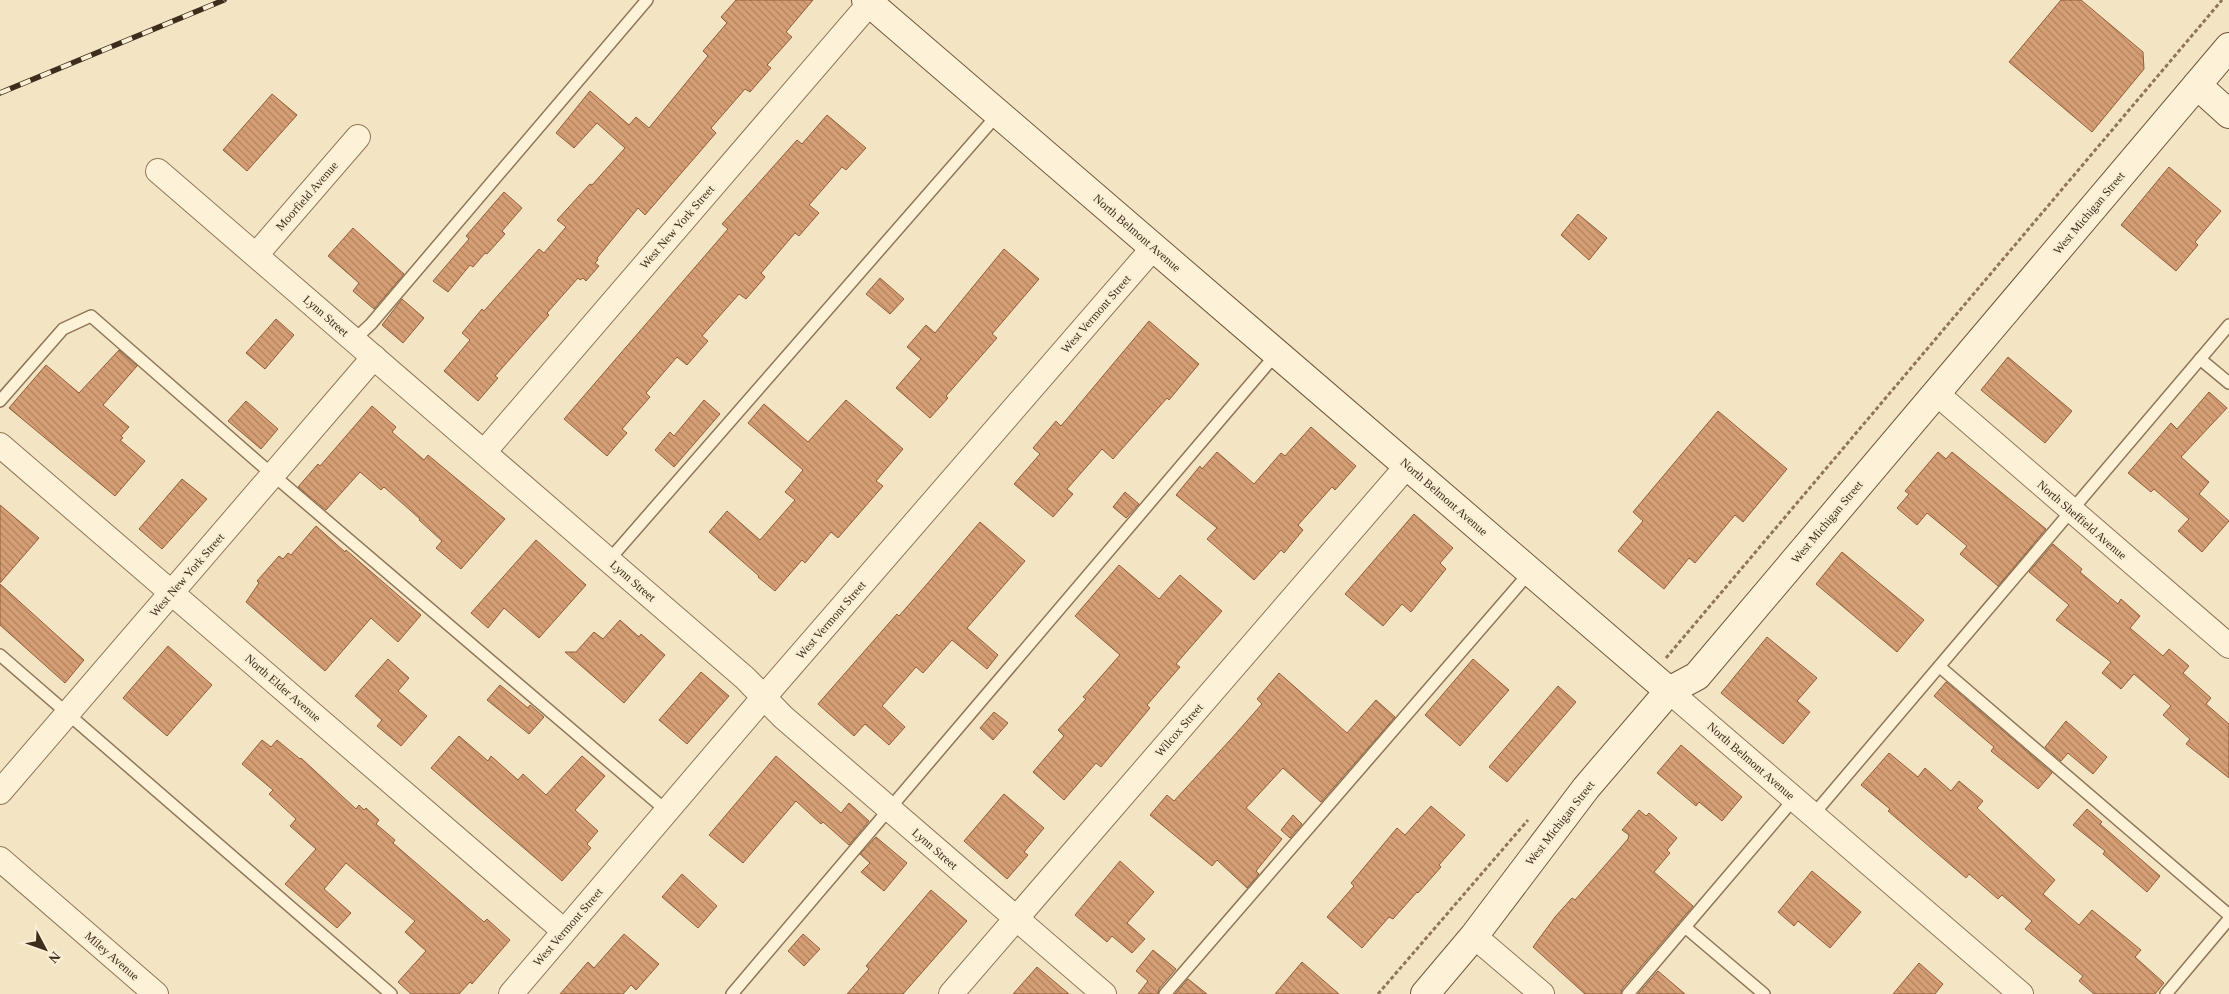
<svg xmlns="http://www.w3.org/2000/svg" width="2229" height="994" font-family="'Times New Roman',serif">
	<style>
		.building { fill: url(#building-back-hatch); stroke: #925e3a }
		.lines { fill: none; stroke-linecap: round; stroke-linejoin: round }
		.lane-casing { stroke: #907657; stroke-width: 14 }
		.street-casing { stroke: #907657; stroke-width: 26 }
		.secondary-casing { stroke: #72573a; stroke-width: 30 }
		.path { stroke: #907657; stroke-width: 3; stroke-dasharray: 4 2.5; stroke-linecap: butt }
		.lane { stroke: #fdf2d8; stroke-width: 11 }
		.street { stroke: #fdf2d8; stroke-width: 24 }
		.secondary { stroke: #fdf2d8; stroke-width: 28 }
		.rail-casing { stroke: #3e2d1d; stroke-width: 5.5 }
		.rail { stroke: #faefd4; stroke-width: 4; stroke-dasharray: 11; stroke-linecap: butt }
		.labels { text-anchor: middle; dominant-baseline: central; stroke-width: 4.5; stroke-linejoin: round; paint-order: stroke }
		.street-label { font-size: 12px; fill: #3e2d1d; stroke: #faefd4 }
	</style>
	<defs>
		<pattern id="building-back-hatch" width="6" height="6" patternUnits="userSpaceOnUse" patternTransform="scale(1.25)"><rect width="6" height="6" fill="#d69e74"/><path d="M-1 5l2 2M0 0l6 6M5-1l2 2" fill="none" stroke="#af815f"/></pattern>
	</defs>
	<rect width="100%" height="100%" fill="#f3e5c3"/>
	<g class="building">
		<path d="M736 0H813L786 32 792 37 767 65 771 68 750 92 745 89 711 128 716 133 645 215 638 208 597 258 598 260 595 263 599 266 586 281 583 278 580 280 578 278 547 313 549 315 495 376 498 378 478 401 444 371 470 340 462 333 482 309 484 311 539 249 544 253 566 227 557 220 590 184 592 185 625 148 597 123 574 148 556 133 590 91 629 125 636 117 649 128 708 56 703 51 727 23 721 17Z"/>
		<path d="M2061 0H2081L2143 52 2144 69 2092 132 2009 62Z"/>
		<path d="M272 94 297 115 247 171 223 150Z"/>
		<path d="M827 115 866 148 846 170 842 167 809 205 819 213 799 236 795 233 761 273 765 277 746 299 739 294 702 336 708 341 687 365 677 357 646 393 650 397 622 429 627 433 607 456 564 419 728 229 722 224 797 140 802 144Z"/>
		<path d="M2169 167 2221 211 2195 242 2198 245 2176 271 2121 225Z"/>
		<path d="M504 192 522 208 502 231 505 234 487 254 485 253 473 267 470 265 448 292 433 281 469 239 466 236Z"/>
		<path d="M1578 214 1607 238 1589 260 1561 235Z"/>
		<path d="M353 228 404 274 374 309 353 291 359 283 328 256Z"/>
		<path d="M1004 249 1039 279 992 334 997 338 946 396 948 398 930 418 896 388 921 359 907 347 926 325 935 333Z"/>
		<path d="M880 278 904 299 890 314 866 294Z"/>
		<path d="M402 299 424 318 403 343 382 325Z"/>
		<path d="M276 319 294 335 265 369 246 353Z"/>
		<path d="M1149 321 1199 364 1169 400 1167 398 1113 459 1102 449 1067 489 1073 494 1053 517 1014 484 1040 454 1033 448 1056 421 1061 426Z"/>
		<path d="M119 350 137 366 103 405 129 427 121 436 123 438 120 440 145 461 115 496 9 408 46 365 79 393Z"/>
		<path d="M2008 357 2072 411 2045 443 1981 390Z"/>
		<path d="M2209 392 2227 408 2181 457 2209 482 2199 494 2229 521 2202 552 2178 531 2189 519 2154 489 2151 492 2128 473 2171 423 2177 429Z"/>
		<path d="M704 400 720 414 674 467 655 450 670 432 674 436Z"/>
		<path d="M846 400 903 449 876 481 883 486 838 538 831 532 805 563 802 560 775 591 758 577 759 576 709 532 727 511 760 540 795 500 785 492 803 470 748 423 764 404 808 442Z"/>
		<path d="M246 401 278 429 261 449 228 421Z"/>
		<path d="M372 406 396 427 392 432 424 460 428 455 505 519 461 569 436 548 442 541 419 520 420 519 384 487 381 490 360 472 326 510 298 487 318 464 320 466Z"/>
		<path d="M1718 411 1787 469 1743 522 1735 515 1695 563 1689 558 1664 589 1618 551 1643 521 1633 512Z"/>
		<path d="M1311 427 1356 466 1335 490 1332 487 1298 525 1303 530 1284 553 1281 550 1254 580 1207 539 1217 528 1176 495 1200 466 1202 469 1217 452 1254 484 1281 453 1285 456Z"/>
		<path d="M1938 452 1946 459 1952 452 2046 529 1998 586 1960 554 1967 546 1927 513 1917 525 1897 508 1909 494 1905 491Z"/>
		<path d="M182 479 207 499 162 549 139 529Z"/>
		<path d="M1125 492 1139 504 1126 518 1113 507Z"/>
		<path d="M0 505 39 538 0 583Z"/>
		<path d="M1414 514 1453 548 1440 563 1446 569 1411 612 1402 604 1383 626 1345 594Z"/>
		<path d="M980 522 1025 561 967 628 998 655 987 669 952 640 923 673 916 667 882 706 905 727 889 745 865 724 854 736 818 704 897 614 899 616 927 584Z"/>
		<path d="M316 526 345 552 346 550 421 615 398 642 371 618 325 671 246 602 259 583 257 581 279 556 283 559 288 553 291 555Z"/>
		<path d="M536 540 586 585 539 638 504 608 488 628 471 613Z"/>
		<path d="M2053 544 2082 569 2080 572 2118 604 2121 599 2140 616 2130 628 2163 656 2169 649 2189 666 2183 673 2211 698 2206 704 2229 724V778L2186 744 2190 739 2163 715 2171 706 2134 674 2121 689 2102 673 2111 662 2056 620 2069 605 2029 572Z"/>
		<path d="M1842 552 1924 620 1897 652 1816 584Z"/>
		<path d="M1119 565 1159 599 1180 575 1222 611 1176 664 1180 667 1147 705 1150 708 1116 749 1101 767 1096 763 1064 800 1033 772 1064 736 1058 730 1086 699 1083 697 1120 655 1075 616Z"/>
		<path d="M0 584 84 660 65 683 0 625Z"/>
		<path d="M620 620 639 637 641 634 665 655 624 703 565 652H576L594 632 603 639Z"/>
		<path d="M1767 637 1817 678 1797 701 1810 712 1783 744 1721 693Z"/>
		<path d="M168 646 212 685 167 736 123 698Z"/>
		<path d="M388 659 409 678 398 691 427 716 401 746 377 726 382 720 355 696Z"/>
		<path d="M1473 659 1509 690 1460 746 1425 715Z"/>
		<path d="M701 672 729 696 687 744 659 720Z"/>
		<path d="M1279 673 1347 733 1376 700 1395 717 1321 802 1283 768 1246 808 1282 839 1256 871 1259 874 1247 888 1217 860 1212 866 1150 815 1167 795 1174 801 1231 739 1262 704 1257 699Z"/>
		<path d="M1946 682 2052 773 2038 789 1991 751 1994 747 1934 696Z"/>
		<path d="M500 685 528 708 530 705 544 717 529 734 487 700Z"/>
		<path d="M1558 686 1576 702 1507 782 1489 767Z"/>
		<path d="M994 712 1008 723 993 740 980 728Z"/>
		<path d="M2066 721 2107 757 2093 774 2068 753 2061 761 2045 747Z"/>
		<path d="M459 736 488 761 491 756 518 780 523 774 546 795 582 756 605 776 575 810 598 831 587 844 591 848 562 881 431 768Z"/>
		<path d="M262 740 271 747 277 740 300 759 301 758 356 809 359 805 364 810 366 808 379 820 376 824 395 840 393 843 484 922 487 919 510 940 472 984 470 982 459 994H411L398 982 426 951 405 932 415 921 346 863 324 889 351 913 337 928 285 884 316 849 290 826 296 819 269 794 273 790 242 764Z"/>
		<path d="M1681 745 1742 797 1722 821 1699 802 1696 806 1657 773Z"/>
		<path d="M1889 753 1918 777 1925 768 1951 791 1959 781 1983 801 1977 808 2055 880 2043 894 2079 925 2092 910 2141 950 2135 957 2164 983 2155 994H2094L2079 981 2083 976 2025 929 2032 921 2002 895 1998 899 1969 874 1966 878 1888 811 1890 809 1861 785Z"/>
		<path d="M776 756 841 813 849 803 869 821 849 845 823 822 821 824 796 801 743 863 709 835Z"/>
		<path d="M1004 794 1044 828 1024 852 1028 855 1007 879 964 841Z"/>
		<path d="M1431 806 1465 835 1439 865 1441 867 1418 893 1417 892 1393 919 1389 917 1362 948 1327 917 1354 886 1351 883 1397 828 1405 835Z"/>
		<path d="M2087 809 2102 822 2100 824 2160 876 2147 892 2103 854 2105 851 2073 825Z"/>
		<path d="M1639 810 1646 816 1649 813 1677 838 1667 850 1670 853 1654 872 1693 906 1622 989 1621 994H1585L1533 947 1555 917 1572 898 1575 900 1628 839 1629 835 1622 830Z"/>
		<path d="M1293 815 1302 824 1290 838 1281 830Z"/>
		<path d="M876 837 907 863 884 891 861 872 870 863 860 854Z"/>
		<path d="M1120 861 1154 892 1127 923 1145 939 1132 953 1112 936 1107 942 1075 915Z"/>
		<path d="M1812 871 1861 912 1830 948 1798 921 1794 926 1778 912Z"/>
		<path d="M682 874 717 906 698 928 662 897Z"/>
		<path d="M931 890 967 921 903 994H847L869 969 866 966Z"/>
		<path d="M624 934 659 964 636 990 631 985 623 994H560L588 962 594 968Z"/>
		<path d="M803 934 820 949 804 966 788 951Z"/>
		<path d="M1153 950 1176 969 1159 989 1158 994H1138L1148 981 1136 971Z"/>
		<path d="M1302 962 1339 994H1275Z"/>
		<path d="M1919 963 1943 984 1935 994H1893Z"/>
		<path d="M1037 967 1069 994H1013Z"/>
		<path d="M1658 971 1685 994H1638Z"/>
		<path d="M1188 979 1207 994H1175Z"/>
	</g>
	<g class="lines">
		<g class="lane-casing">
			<g id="lane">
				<path d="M354 340 371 324 647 0"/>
				<path d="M2200 359 2229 383"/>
				<path d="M0 401 63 329 91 316 259 463 668 812"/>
				<path d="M609 560 998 114"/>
				<path d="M0 655 391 994"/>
				<path d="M1940 667 2229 915"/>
				<path d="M1813 815 2229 325"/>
				<path d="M1685 927 1794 799"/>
				<path d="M732 994 1277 353"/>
				<path d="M1165 994 1530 572"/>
				<path d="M1628 994 1685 927 1764 994"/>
				<path d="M2166 994 2229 919"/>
			</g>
		</g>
		<g class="street-casing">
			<g id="street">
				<path d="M158 171 745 678 783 717 1104 994"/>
				<path d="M256 255 358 137"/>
				<path d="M1936 393 2229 646"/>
				<path d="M0 445 564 931"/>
				<path d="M484 452 870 3"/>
				<path d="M1669 691 2021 994"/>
				<path d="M0 792 374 357"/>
				<path d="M0 859 156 994"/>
				<path d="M1474 936 1542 994"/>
				<path d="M511 994 764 697 1154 247"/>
				<path d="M951 994 1407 466"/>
			</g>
		</g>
		<g class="secondary-casing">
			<g id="secondary">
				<path d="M866 0 1669 691"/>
				<path d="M2197 85 2229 114"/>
				<path d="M1425 994 1474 936 1586 788 1669 691 1697 676 2229 47"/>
			</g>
		</g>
		<g class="path">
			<path d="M1666 658 2222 0"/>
			<path d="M1378 994 1528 820"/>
		</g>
		<use href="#lane" class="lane"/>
		<use href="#street" class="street"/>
		<use href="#secondary" class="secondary"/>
		<g class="rail-casing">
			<path id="rail" d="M0 93 224 0"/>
		</g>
		<use href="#rail" class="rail"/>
	</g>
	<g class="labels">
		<g class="street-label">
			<text transform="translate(307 196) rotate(-49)">Moorfield Avenue</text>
			<text transform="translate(2089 213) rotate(-50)">West Michigan Street</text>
			<text transform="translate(677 227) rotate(-49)">West New York Street</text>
			<text transform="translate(1137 233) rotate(41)">North Belmont Avenue</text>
			<text transform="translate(1096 314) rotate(-49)">West Vermont Street</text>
			<text transform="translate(326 316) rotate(41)">Lynn Street</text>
			<text transform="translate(1444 497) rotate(41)">North Belmont Avenue</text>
			<text transform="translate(2082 520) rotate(41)">North Sheffield Avenue</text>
			<text transform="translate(1827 522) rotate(-50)">West Michigan Street</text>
			<text transform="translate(187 575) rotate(-49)">West New York Street</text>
			<text transform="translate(633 581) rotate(41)">Lynn Street</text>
			<text transform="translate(831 620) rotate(-49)">West Vermont Street</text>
			<text transform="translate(283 688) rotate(41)">North Elder Avenue</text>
			<text transform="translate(1179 730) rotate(-49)">Wilcox Street</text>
			<text transform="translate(1751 761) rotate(41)">North Belmont Avenue</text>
			<text transform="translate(1560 823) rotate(-52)">West Michigan Street</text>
			<text transform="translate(935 849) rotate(41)">Lynn Street</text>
			<text transform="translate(568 927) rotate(-49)">West Vermont Street</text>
			<text transform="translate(112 956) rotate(41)">Miley Avenue</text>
		</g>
	</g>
	<g transform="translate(45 949) rotate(131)" stroke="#faefd4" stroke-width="4" paint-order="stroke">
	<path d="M0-4L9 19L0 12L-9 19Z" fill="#3e2d1d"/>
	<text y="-8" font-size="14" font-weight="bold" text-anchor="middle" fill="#3e2d1d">N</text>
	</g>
</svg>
